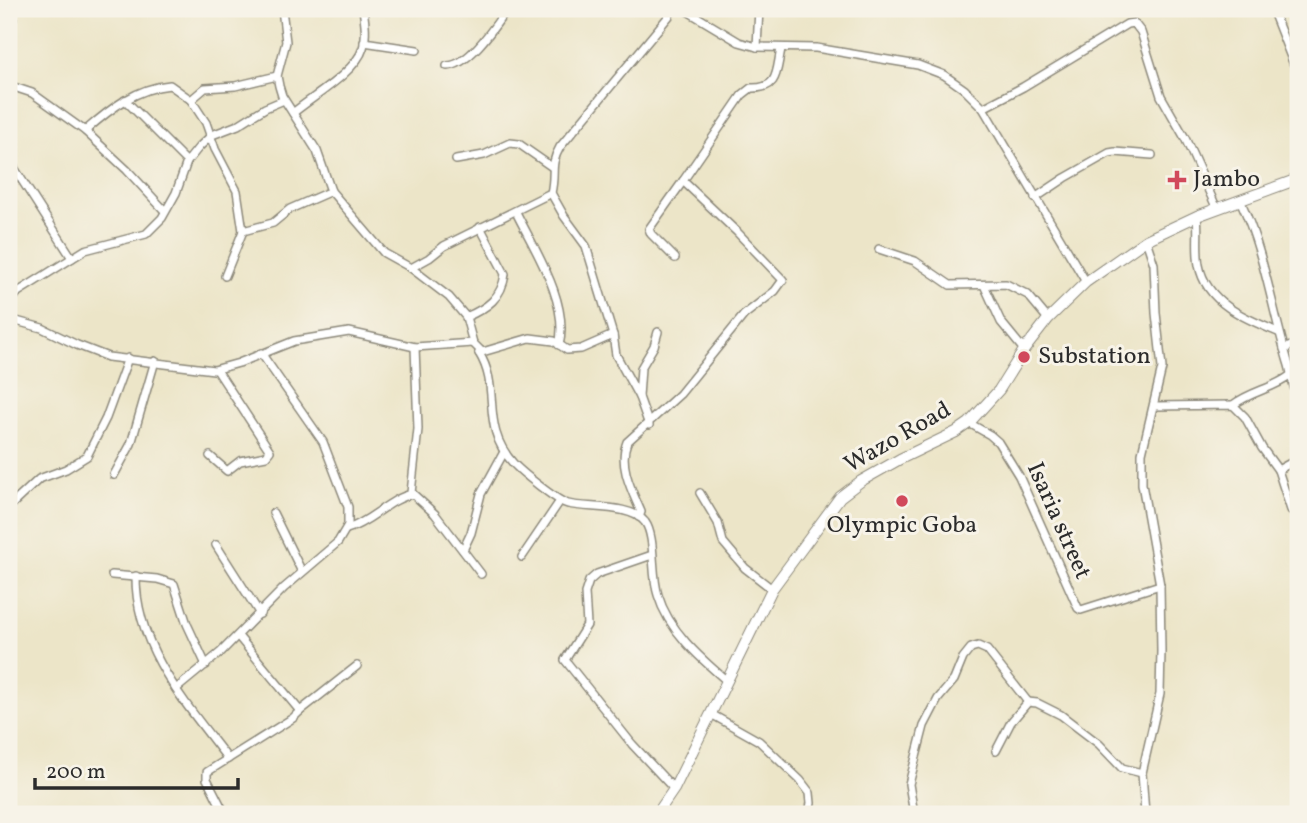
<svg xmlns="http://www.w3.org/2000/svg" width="1307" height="823" font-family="Vollkorn,serif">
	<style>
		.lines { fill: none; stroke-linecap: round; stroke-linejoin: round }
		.street-casing { stroke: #8c887a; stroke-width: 10 }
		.secondary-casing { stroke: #8c887a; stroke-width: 12 }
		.street { stroke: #fff; stroke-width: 7 }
		.secondary { stroke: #fff; stroke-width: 10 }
		.poi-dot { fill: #d1495b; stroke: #f7f3e8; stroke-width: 2.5 }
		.labels { text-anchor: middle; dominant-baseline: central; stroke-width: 6; stroke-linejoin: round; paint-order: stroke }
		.poi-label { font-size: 24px; fill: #2b2b2b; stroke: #f7f3e8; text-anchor: start }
		.street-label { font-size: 24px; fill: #2b2b2b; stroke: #f7f3e8 }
	</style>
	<rect width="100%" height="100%" fill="#f7f3e8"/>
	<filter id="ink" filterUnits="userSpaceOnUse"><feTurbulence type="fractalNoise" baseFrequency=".0143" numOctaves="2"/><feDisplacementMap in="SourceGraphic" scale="14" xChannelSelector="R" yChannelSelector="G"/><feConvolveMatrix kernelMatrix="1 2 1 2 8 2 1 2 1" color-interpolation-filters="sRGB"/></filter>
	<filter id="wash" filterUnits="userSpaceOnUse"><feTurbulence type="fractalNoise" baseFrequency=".00686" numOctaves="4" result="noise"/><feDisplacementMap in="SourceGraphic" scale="28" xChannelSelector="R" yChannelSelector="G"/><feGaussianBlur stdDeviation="1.57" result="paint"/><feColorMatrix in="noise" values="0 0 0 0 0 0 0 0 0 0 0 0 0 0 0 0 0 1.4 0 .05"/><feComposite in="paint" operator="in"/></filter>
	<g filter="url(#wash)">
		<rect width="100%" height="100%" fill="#ece5c8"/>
	</g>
	<g filter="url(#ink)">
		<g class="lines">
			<g class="street-casing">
				<g id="street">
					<path d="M282 9 286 42 277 76 279 86 282 96 317 151 331 191 384 253 411 268 449 297 466 317 473 343 481 351 479 353C502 390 479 425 513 463 520 471 558 502 568 504 588 509 631 504 645 522 656 537 651 574 658 595 668 630 700 658 727 681"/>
					<path d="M684 9 739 42 757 47 816 48 918 65 944 75 964 89 983 108 1086 282"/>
					<path d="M1272 9 1298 75"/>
					<path d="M9 41 14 9"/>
					<path d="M364 42 417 50"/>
					<path d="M757 47 759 9"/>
					<path d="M447 66C469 66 495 26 507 9"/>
					<path d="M9 91 14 87 32 93 85 131 127 170 165 211"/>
					<path d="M125 100 187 162"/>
					<path d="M191 100 205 88 235 86 277 76"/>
					<path d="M983 108 1023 87 1127 24 1134 23 1141 32 1161 96 1185 138 1217 209"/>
					<path d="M293 113C312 97 356 72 363 48 367 35 365 22 363 9"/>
					<path d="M85 131C110 109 136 88 170 85L191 100 206 123 215 149 237 191 243 231 273 223 290 209 331 191"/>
					<path d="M9 160 72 258"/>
					<path d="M456 160 484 155 510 143 519 144 552 167"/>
					<path d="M683 181 742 95 751 88C779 89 776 72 781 49"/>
					<path d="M1035 198 1065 178 1109 153 1115 152 1152 155"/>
					<path d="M1241 202C1264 252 1272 309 1288 362 1292 374 1292 385 1298 397"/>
					<path d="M516 212C534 249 570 303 559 345"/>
					<path d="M1197 216C1199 232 1196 249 1199 265 1206 303 1246 319 1278 332"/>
					<path d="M879 249 915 261 950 285 1006 284 1028 295 1048 319"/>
					<path d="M411 268 429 258 444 246 551 193"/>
					<path d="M225 276 243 231"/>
					<path d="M9 284 14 295"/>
					<path d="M984 285 1001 322 1024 350"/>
					<path d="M9 303 18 292 85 250 146 234 162 218 176 193 187 162 199 147 212 135 238 125 265 108 284 100"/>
					<path d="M466 317C487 308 502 298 505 274L480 227"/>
					<path d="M9 319 42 328 77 345 108 357 214 370 239 363 294 341 349 332 415 347 473 343"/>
					<path d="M1284 349 1298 343"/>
					<path d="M479 353 530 338 554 341 567 350 581 349 613 335"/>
					<path d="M639 397 641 368 654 346 658 332"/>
					<path d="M1233 405C1251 391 1273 389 1291 375"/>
					<path d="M1155 406 1233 405 1245 417 1262 448 1278 470 1291 510"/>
					<path d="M969 423 990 435 998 442 1019 476 1078 608 1081 610 1160 585"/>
					<path d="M649 425 639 397 616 355 613 335 586 246 564 216 551 193C556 172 549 166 560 147L669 16 672 9"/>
					<path d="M210 456 227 471 240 461 266 456 270 451 217 370"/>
					<path d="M1278 470 1298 459"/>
					<path d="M114 475 131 444 155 361"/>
					<path d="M411 493 418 429 415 347"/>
					<path d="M700 493 718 523 723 542 745 568 772 589"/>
					<path d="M9 507 39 479 66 469 87 456 106 418 128 358"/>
					<path d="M273 513 302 572"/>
					<path d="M639 517 641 512C632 491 618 465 627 442L680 394 744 315 775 291 783 280 737 232 683 181 649 229 651 234 675 258"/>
					<path d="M347 529C371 522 390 498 413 494L435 514 481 574"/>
					<path d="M216 545 260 614"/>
					<path d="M463 550 471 533 481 494 504 452"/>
					<path d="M652 555 597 574 589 581 585 593 587 625 565 660 632 744 674 789"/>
					<path d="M522 557 560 501"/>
					<path d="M112 575 157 579 174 584 187 624 206 665"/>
					<path d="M136 576C135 647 187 705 228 759"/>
					<path d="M176 689 221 652 284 588 338 542 348 525V507L323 442 261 353"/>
					<path d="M300 711 357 666"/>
					<path d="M711 714 759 741 800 780 810 793 811 803 809 814"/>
					<path d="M996 751 1011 722 1028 702 1037 703 1061 715 1099 744 1122 768 1142 773"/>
					<path d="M225 814 207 779V772L293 718 300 711 238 636"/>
					<path d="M914 814 909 784 924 726 938 699 954 680 963 658 971 648 978 646 987 650 1028 702"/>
					<path d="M1145 814 1142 773 1160 694 1161 651 1160 585 1142 484V453L1162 368 1156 313 1154 264 1146 240"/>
				</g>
			</g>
			<g class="secondary-casing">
				<path id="secondary" d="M657 814 674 789 772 589 840 497 861 481 900 459 956 432 969 423 999 390 1024 350 1048 319 1086 282 1146 240 1197 216 1298 179"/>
			</g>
			<use href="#street" class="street"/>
			<use href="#secondary" class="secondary"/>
		</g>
	</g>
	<g class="poi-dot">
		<path d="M1173.5 169.5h7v7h7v7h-7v7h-7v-7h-7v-7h7z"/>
		<circle cx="1024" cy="357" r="7"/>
		<circle cx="902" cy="501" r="7"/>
	</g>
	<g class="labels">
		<g class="poi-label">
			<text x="1193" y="180">Jambo</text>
			<text x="1038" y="357">Substation</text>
			<text x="902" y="526" text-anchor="middle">Olympic Goba</text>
		</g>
		<g class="street-label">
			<text transform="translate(898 438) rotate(-30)">Wazo Road</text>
			<text transform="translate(1058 521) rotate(66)">Isaria street</text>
		</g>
	</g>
	<rect width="1307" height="823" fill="none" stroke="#f7f3e8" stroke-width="35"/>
	<path d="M35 778v10h203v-10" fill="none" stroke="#2b2b2b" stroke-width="3.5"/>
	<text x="46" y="778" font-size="21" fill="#2b2b2b" stroke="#f7f3e8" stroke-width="5" paint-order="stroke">200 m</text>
</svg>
